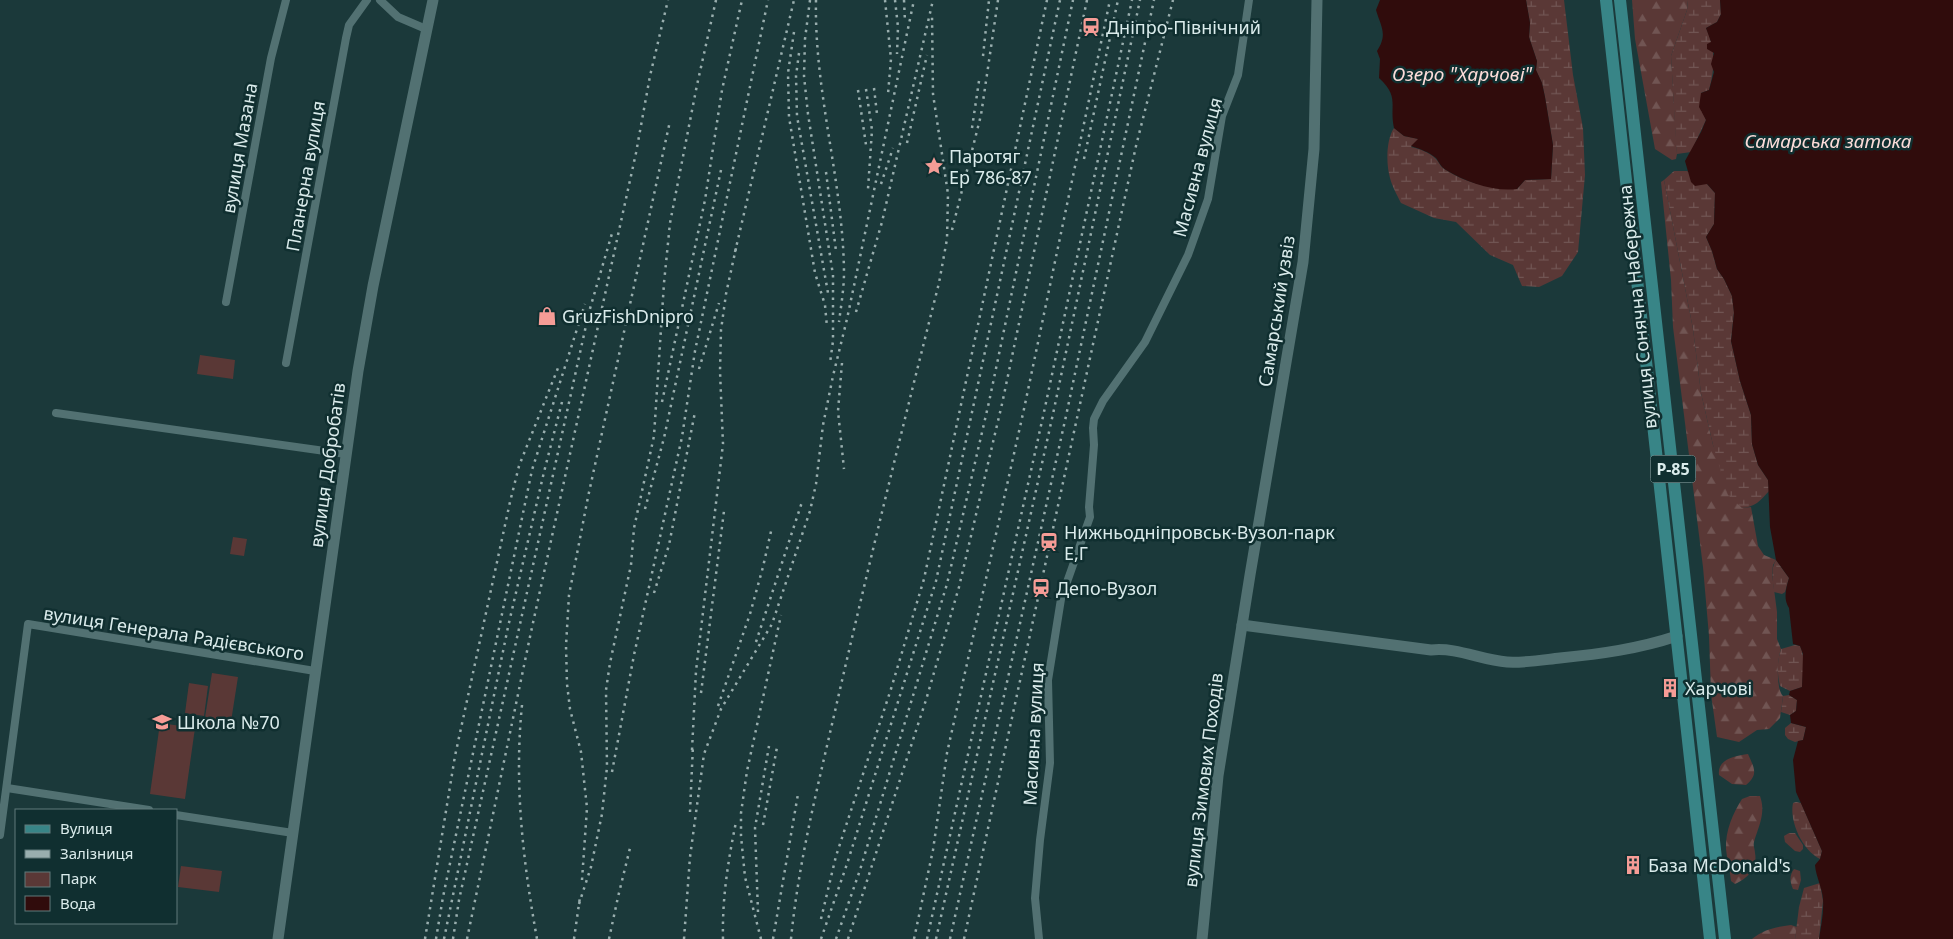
<svg xmlns="http://www.w3.org/2000/svg" width="1953" height="939" font-family="'Noto Sans',sans-serif">
	<style>
		.forest { fill: url(#forest-firs) }
		.wetland { fill: url(#wetland-marsh) }
		.green { fill: #5a3836 }
		.water { fill: #300c0c }
		.lines { fill: none; stroke-linecap: round; stroke-linejoin: round }
		.street { stroke: #527172; stroke-width: 8 }
		.secondary { stroke: #527172; stroke-width: 11 }
		.primary { stroke: #388587; stroke-width: 12 }
		.rail { stroke: #99aeae; stroke-width: 2.5; stroke-dasharray: 2.5 5; stroke-linecap: butt }
		.labels { text-anchor: middle; dominant-baseline: central; stroke-width: 5; stroke-linejoin: round; paint-order: stroke }
		.shield { fill: #102f30; stroke: #9db3b3; stroke-width: 1 }
		.shield-label { font-size: 16px; font-weight: bold; fill: #daebeb }
		.poi-label { font-size: 18px; fill: #daebeb; stroke: #102f30; text-anchor: start }
		.street-label { font-size: 18px; fill: #daebeb; stroke: #102f30 }
		.water-label { font-size: 19px; font-style: italic; fill: #fcdcd9; stroke: #102f30 }
	</style>
	<defs>
		<pattern id="forest-firs" width="22" height="20" patternUnits="userSpaceOnUse" patternTransform="scale(1.25)"><rect width="22" height="20" fill="#5a3836"/><path d="M5 1l3.5 6h-7zM16 11l3.5 6h-7z" fill="#715553"/></pattern>
		<pattern id="wetland-marsh" width="20" height="14" patternUnits="userSpaceOnUse" patternTransform="scale(1.25)"><rect width="20" height="14" fill="#5a3836"/><path d="M1 5h8M5 5V1M11 12h8M15 12V8" fill="none" stroke="#715553"/></pattern>
	</defs>
	<rect width="100%" height="100%" fill="#1b393a"/>
	<g class="forest">
		<path d="M1632 0H1688L1687 10 1671 56 1677 154 1676 159 1672 160 1655 149 1635 39Z"/>
		<path d="M1664 180 1693 329 1701 393 1713 445 1742 508 1751 507 1758 546 1764 555 1776 560 1773 565 1772 574 1777 612V639L1781 649C1777 659 1776 689 1783 696L1780 718 1769 729 1757 730 1739 742 1717 737 1711 694 1709 636 1703 567 1673 327 1671 280 1661 182Z"/>
		<path d="M1748 754C1754 768 1759 774 1746 785L1732 784 1719 775C1717 759 1735 756 1748 754Z"/>
		<path d="M1750 796H1760C1766 813 1759 825 1754 842 1753 846 1755 849 1755 853 1758 868 1747 879 1735 884L1731 881C1730 870 1727 860 1726 849 1725 831 1733 813 1742 799Z"/>
		<path d="M1789 833H1795L1803 845V849L1800 852 1795 851 1785 842 1784 836Z"/>
		<path d="M1794 869 1800 871 1801 880 1798 890 1793 889C1790 882 1789 876 1794 869Z"/>
		<path d="M1791 925 1797 927 1795 939H1752C1764 929 1776 927 1791 925Z"/>
	</g>
	<g class="wetland">
		<path d="M1526 0H1564L1573 75 1583 128 1585 175 1578 252 1562 276 1539 287 1522 286 1513 265 1490 255 1456 222 1434 218 1401 203C1397 195 1392 186 1390 178 1386 164 1386 140 1394 128L1404 136 1419 139 1411 147C1420 149 1429 152 1436 159 1439 162 1441 168 1446 170 1467 184 1492 188 1517 189L1525 180 1551 179 1553 145 1545 97 1542 83 1536 70 1537 61 1529 37 1530 23Z"/>
		<path d="M1688 0H1720L1721 14 1717 22 1706 28C1716 49 1715 68 1709 90L1701 93 1703 112 1706 120 1691 152 1677 154 1676 145 1671 56 1687 10Z"/>
		<path d="M1674 171H1687L1707 184 1715 193 1714 224 1706 237 1712 251 1717 269 1724 279 1732 296 1734 312 1731 341 1740 381 1751 415 1752 444 1758 465 1768 480 1769 491C1760 501 1755 507 1742 508L1728 495 1713 445 1701 393 1693 329 1664 180Z"/>
		<path d="M1776 560 1789 578 1785 592 1782 594 1774 592C1773 580 1770 570 1776 560Z"/>
		<path d="M1795 645 1800 646C1806 659 1803 673 1802 687L1790 691 1780 686C1777 674 1777 661 1781 649Z"/>
		<path d="M1789 695 1797 700 1796 711 1790 715 1781 712 1783 696Z"/>
		<path d="M1791 723 1806 727 1803 740 1795 742 1788 739 1785 735V728Z"/>
		<path d="M1796 802 1801 803 1822 851 1820 859C1803 851 1789 822 1793 803Z"/>
		<path d="M1820 883 1823 901 1819 939H1795L1799 907 1804 888Z"/>
	</g>
	<g class="green">
		<path d="M200 355 235 360 233 379 197 374Z"/>
		<path d="M233 537 247 539 244 556 230 554Z"/>
		<path d="M212 673 238 677 230 728 204 724Z"/>
		<path d="M189 683 208 686 204 716 185 713Z"/>
		<path d="M160 723 195 728 185 799 150 794Z"/>
		<path d="M181 866 222 871 219 892 178 887Z"/>
	</g>
	<g class="water">
		<path d="M1380 0H1526L1530 23 1529 37 1537 61 1536 70 1542 83 1545 97 1553 145 1551 179 1525 180 1517 189C1495 192 1465 182 1446 170 1441 167 1439 162 1436 158 1429 152 1420 149 1411 146L1418 139 1404 136 1394 128C1389 105 1400 97 1379 78L1380 59 1377 51C1388 34 1381 27 1376 10Z"/>
		<path d="M1720 0H1953V939H1819C1821 926 1824 912 1823 899 1822 887 1816 877 1815 865L1820 859 1822 851 1796 792 1793 760 1798 741 1803 740 1806 727 1791 723 1790 715 1796 711 1797 700 1789 695 1790 691 1802 687 1803 654 1800 646 1793 644 1789 608C1783 599 1786 588 1789 578L1776 560 1770 527 1768 480 1758 465 1752 444 1751 415 1740 381 1731 341 1734 313 1732 296 1724 279 1717 269 1712 251 1706 237 1714 224 1715 193 1707 184 1695 186 1691 182 1685 161 1701 132 1706 120 1699 107 1701 93 1709 90 1714 72 1711 64 1714 53 1707 49V44L1711 42 1706 28 1717 22 1721 14Z"/>
	</g>
	<g class="lines">
		<g class="street">
			<path d="M380 0 398 17 426 29"/>
			<path d="M226 302 271 58 286 0"/>
			<path d="M286 363 346 38 349 25 367 0"/>
			<path d="M56 413 346 454"/>
			<path d="M7 788 149 810"/>
			<path d="M176 815 293 833"/>
			<path d="M0 835 28 624 315 671"/>
			<path d="M1039 939 1035 898 1040 840 1050 763 1048 680 1061 599 1090 517 1089 507 1094 445 1093 428 1094 419 1103 401 1145 342 1188 255 1208 199 1222 116 1238 75 1249 0"/>
		</g>
		<g class="secondary">
			<path d="M1242 625 1431 650C1457 647 1481 660 1507 662 1525 663 1542 660 1560 658 1600 654 1638 649 1677 636"/>
			<path d="M278 939 358 371 373 286 433 0"/>
			<path d="M1202 939 1218 776 1250 575 1303 262 1314 149 1317 0"/>
		</g>
		<g class="primary">
			<path d="M1606 0 1710 939"/>
			<path d="M1620 0 1725 939"/>
		</g>
		<g class="rail">
			<path d="M810 0 805 39 804 76 808 114 833 275V341L830 363"/>
			<path d="M816 0C814 92 843 181 844 272 844 289 841 306 839 322"/>
			<path d="M885 0 891 59 888 94"/>
			<path d="M895 0 898 27 897 54"/>
			<path d="M904 0 905 22"/>
			<path d="M794 32 788 73 789 117 815 273 825 305 827 327"/>
			<path d="M799 53 796 76 797 116 828 293"/>
			<path d="M983 56 989 0"/>
			<path d="M874 88 877 114"/>
			<path d="M866 89 872 130 868 189"/>
			<path d="M858 90 866 145"/>
			<path d="M972 128 979 81"/>
			<path d="M907 143 927 55"/>
			<path d="M1084 159 1118 0"/>
			<path d="M826 172 836 251"/>
			<path d="M881 184 893 148"/>
			<path d="M952 230 981 115 998 0"/>
			<path d="M735 252 794 0"/>
			<path d="M856 312 882 222 933 0"/>
			<path d="M842 363 838 411 844 469"/>
			<path d="M699 369 719 303"/>
			<path d="M662 402 705 200 722 90 742 0"/>
			<path d="M645 509 664 438 721 170"/>
			<path d="M654 593 669 545 695 412"/>
			<path d="M756 642 802 502"/>
			<path d="M701 693 724 511"/>
			<path d="M522 705C514 785 523 861 537 939"/>
			<path d="M718 706 750 614 763 567 772 527"/>
			<path d="M692 750 696 671 723 444 720 371 721 330 726 294 736 248"/>
			<path d="M612 772 634 655 682 437 695 351 768 0"/>
			<path d="M690 812 693 745"/>
			<path d="M763 825 777 747"/>
			<path d="M582 880 587 808 581 752 570 709 567 684 566 646 569 595 588 497 670 121"/>
			<path d="M579 904 591 867 602 814 607 767 606 690 610 663 631 565 634 528 654 436 664 283 670 223 697 85 716 0"/>
			<path d="M758 912 755 828 769 746"/>
			<path d="M821 919 836 856 891 689 924 579 1047 0"/>
			<path d="M425 939 455 756 510 502 519 466 558 368"/>
			<path d="M436 939 443 897 532 470 585 304"/>
			<path d="M444 939 508 627 544 472 562 402"/>
			<path d="M453 939 459 900 589 312 613 230"/>
			<path d="M467 939 531 632 636 153 650 76 668 0"/>
			<path d="M574 939 580 897"/>
			<path d="M609 939 618 897 631 844"/>
			<path d="M684 939 690 857 704 754 721 709 772 624 810 511 816 484 823 425 833 376 847 319 914 0"/>
			<path d="M723 939C722 899 728 861 736 822"/>
			<path d="M761 939 745 877 741 836V813L747 771 781 615"/>
			<path d="M773 939 798 794"/>
			<path d="M791 939C799 857 820 778 838 698 870 559 904 421 939 283L947 239 948 194 933 94 932 16"/>
			<path d="M821 939 847 864 936 581 1060 0"/>
			<path d="M836 939 860 870 947 584 989 402 1073 0"/>
			<path d="M848 939 926 700 959 587 1002 404 1087 0"/>
			<path d="M914 939 933 850 947 753 1024 409 1110 0"/>
			<path d="M927 939 1044 412 1132 0"/>
			<path d="M936 939 1053 414 1140 0"/>
			<path d="M950 939 1066 416 1154 0"/>
			<path d="M964 939 1136 146 1173 0"/>
		</g>
	</g>
	<defs>
		<g id="station-bare" transform="scale(1.5)"><path d="M-3-6H3Q5-6 5-4V2Q5 4 3 4L4.5 6H3L1.5 4h-3L-3 6H-4.5L-3 4Q-5 4-5 2V-4Q-5-6-3-6ZM-3.5-4v3h7v-3ZM-3.5 1v1.5H-2V1ZM2 1v1.5H3.5V1Z" fill="#f59c96" stroke="#102f30" stroke-width="2.5" paint-order="stroke"/></g>
		<g id="sight-bare" transform="scale(1.5)"><path d="M0-6L1.8-2.2L6-1.7L2.9 1.2L3.7 5.4L0 3.3L-3.7 5.4L-2.9 1.2L-6-1.7L-1.8-2.2Z" fill="#f59c96" stroke="#102f30" stroke-width="2.5" paint-order="stroke"/></g>
		<g id="shop-bare" transform="scale(1.5)"><path d="M-5-2.5h2.3a2.7 3.5 0 0 1 5.4 0H5L5.5 6h-11ZM-1.5-2.5h3a1.5 2.3 0 0 0-3 0Z" fill="#f59c96" stroke="#102f30" stroke-width="2.5" paint-order="stroke"/></g>
		<g id="building-bare" transform="scale(1.5)"><path d="M-4-6H4V6H1V3H-1V6H-4ZM-2.5-4.3h1.7v1.8h-1.7ZM.8-4.3h1.7v1.8H.8ZM-2.5-1h1.7V.8h-1.7ZM.8-1h1.7V.8H.8Z" fill="#f59c96" stroke="#102f30" stroke-width="2.5" paint-order="stroke"/></g>
		<g id="school-bare" transform="scale(1.5)"><path d="M0-5L7-2L0 1L-7-2ZM-4 1L0 2.5L4 1V4Q0 6-4 4Z" fill="#f59c96" stroke="#102f30" stroke-width="2.5" paint-order="stroke"/></g>
	</defs>
	<g fill-rule="evenodd">
		<use href="#station-bare" x="1091" y="27"/>
		<use href="#sight-bare" x="934" y="166"/>
		<use href="#shop-bare" x="547" y="316"/>
		<use href="#station-bare" x="1049" y="542"/>
		<use href="#station-bare" x="1041" y="588"/>
		<use href="#building-bare" x="1670" y="688"/>
		<use href="#school-bare" x="162" y="722"/>
		<use href="#building-bare" x="1633" y="865"/>
	</g>
	<g class="labels">
		<rect class="shield" x="1650.5" y="455.5" width="45" height="27" rx="4"/>
		<g class="shield-label">
			<text x="1673" y="469">Р-85</text>
		</g>
		<g class="poi-label">
			<text x="1106" y="27">Дніпро-Північний</text>
			<text x="949" y="156">Паротяг<tspan x="949" dy="21">Ер 786-87</tspan></text>
			<text x="562" y="316">GruzFishDnipro</text>
			<text x="1064" y="532">Нижньодніпровськ-Вузол-парк<tspan x="1064" dy="21">Е,Г</tspan></text>
			<text x="1056" y="588">Депо-Вузол</text>
			<text x="1685" y="688">Харчові</text>
			<text x="177" y="722">Школа №70</text>
			<text x="1648" y="865">База McDonald's</text>
		</g>
		<g class="street-label">
			<text transform="translate(239 148) rotate(-80)">вулиця Мазана</text>
			<text transform="translate(1197 167) rotate(-75)">Масивна вулиця</text>
			<text transform="translate(305 176) rotate(-80)">Планерна вулиця</text>
			<text transform="translate(1637 307) rotate(-96)">вулиця Сонячна Набережна</text>
			<text transform="translate(1276 311) rotate(-81)">Самарський узвіз</text>
			<text transform="translate(327 465) rotate(-82)">вулиця Добробатів</text>
			<text transform="translate(174 633) rotate(9)">вулиця Генерала Радієвського</text>
			<text transform="translate(1033 734) rotate(-87)">Масивна вулиця</text>
			<text transform="translate(1203 780) rotate(-83)">вулиця Зимових Походів</text>
		</g>
		<g class="water-label">
			<text x="1462" y="74">Озеро "Харчові"</text>
			<text x="1828" y="141">Самарська затока</text>
		</g>
	</g>
	<rect x="15" y="809" width="162" height="115" fill="#102f30" stroke="#617a7b"/>
	<rect x="25" y="825" width="25" height="8" fill="#388587" stroke="#617a7b"/>
	<text x="60" y="834" font-size="15" fill="#daebeb">Вулиця</text>
	<rect x="25" y="850" width="25" height="8" fill="#99aeae" stroke="#617a7b"/>
	<text x="60" y="859" font-size="15" fill="#daebeb">Залізниця</text>
	<rect x="25" y="872" width="25" height="15" fill="#5a3836" stroke="#617a7b"/>
	<text x="60" y="884" font-size="15" fill="#daebeb">Парк</text>
	<rect x="25" y="896" width="25" height="15" fill="#300c0c" stroke="#617a7b"/>
	<text x="60" y="909" font-size="15" fill="#daebeb">Вода</text>
</svg>
